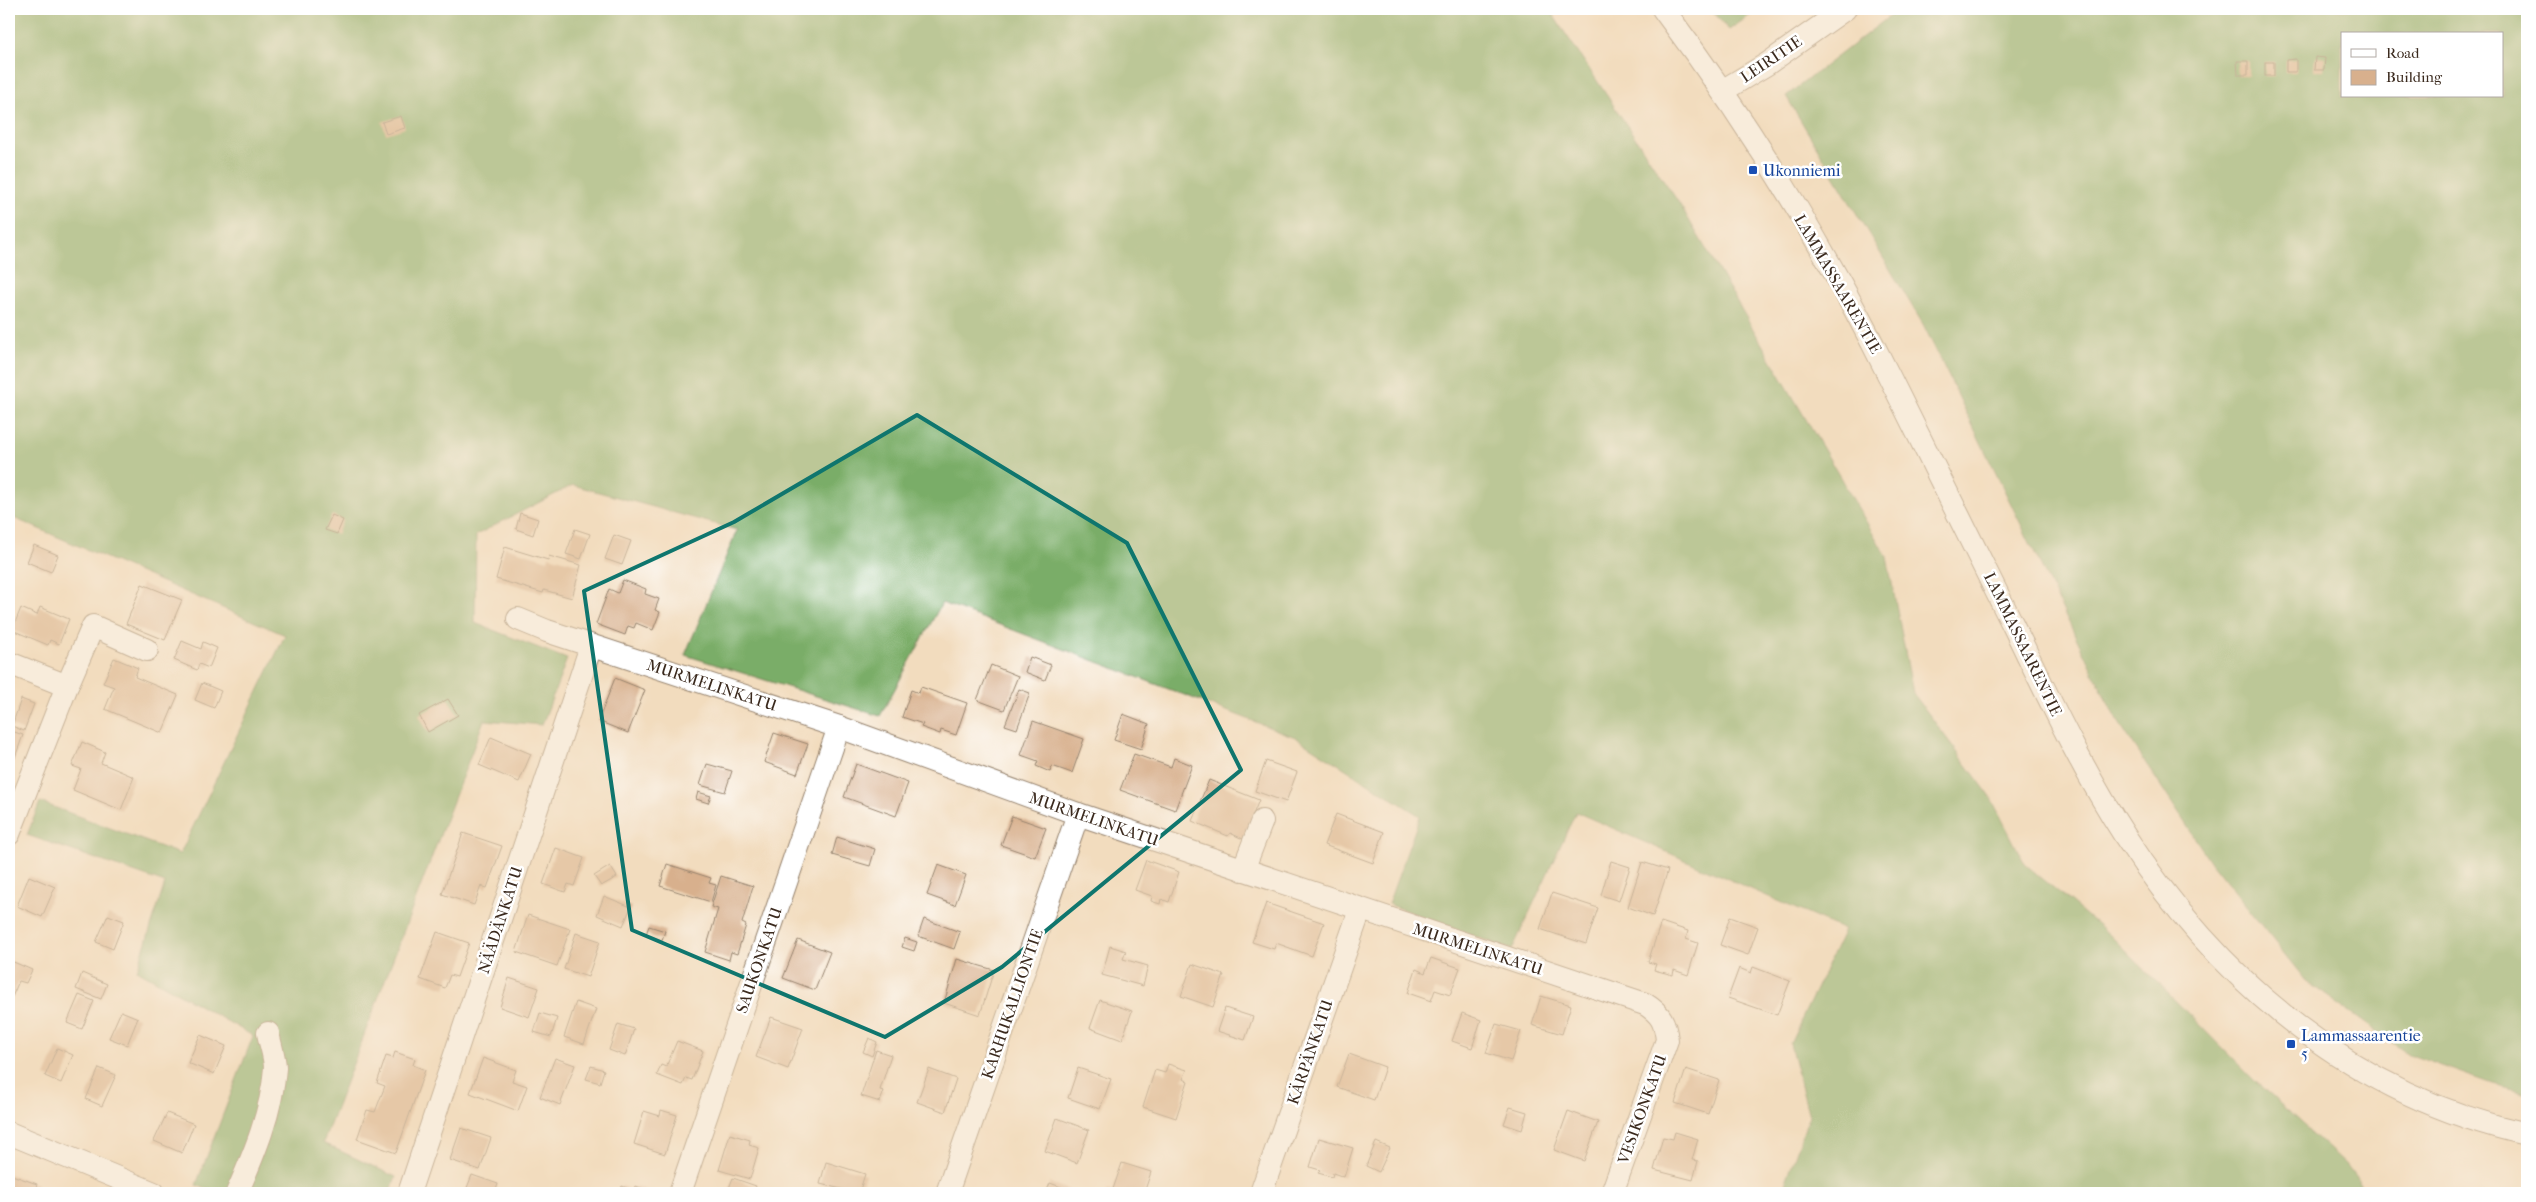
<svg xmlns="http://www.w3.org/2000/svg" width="2536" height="1202" font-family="'IM FELL French Canon',serif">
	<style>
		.forest { fill: #7aad68; stroke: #5a6c43; fill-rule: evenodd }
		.building { fill: #d8b08d }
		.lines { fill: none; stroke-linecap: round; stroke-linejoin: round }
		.minor-casing { stroke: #96836e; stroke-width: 24 }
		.minor { stroke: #fff; stroke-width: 22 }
		.marked { fill: none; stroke: #0f766e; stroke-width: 4; stroke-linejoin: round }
		.transit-dot { fill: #1a4fb4; stroke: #fff; stroke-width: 2 }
		.labels { text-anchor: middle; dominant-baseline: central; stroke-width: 5; stroke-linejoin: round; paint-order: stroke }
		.street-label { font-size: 16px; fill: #3b2a1e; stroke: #fff }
		.transit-label { font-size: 16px; fill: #164399; stroke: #fff; text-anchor: start }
	</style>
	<rect width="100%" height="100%" fill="#fff"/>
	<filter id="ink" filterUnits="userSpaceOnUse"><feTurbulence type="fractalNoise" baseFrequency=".02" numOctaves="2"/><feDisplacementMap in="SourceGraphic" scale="10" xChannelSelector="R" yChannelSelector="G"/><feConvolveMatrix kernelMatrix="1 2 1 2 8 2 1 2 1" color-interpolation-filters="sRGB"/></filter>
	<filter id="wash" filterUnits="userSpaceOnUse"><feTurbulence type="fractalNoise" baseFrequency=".0096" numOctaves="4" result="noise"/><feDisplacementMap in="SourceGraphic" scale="20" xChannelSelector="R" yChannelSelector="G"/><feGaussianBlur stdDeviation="1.12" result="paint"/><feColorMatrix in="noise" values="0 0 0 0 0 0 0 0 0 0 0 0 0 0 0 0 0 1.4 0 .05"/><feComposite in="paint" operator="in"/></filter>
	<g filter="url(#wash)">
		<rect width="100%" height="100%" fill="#f2dcbe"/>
		<g class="forest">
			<path d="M9 9H1549L1679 203 1887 557 1913 693 1990 796 2025 864 2111 936 2256 1082 2346 1164 2368 1193H1782L1809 1116 1790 1044 1844 930 1576 812 1512 950 1388 904 1420 816 1295 737 942 603 880 716 685 655 737 530 573 485 476 535 475 623 567 659 542 725 484 720 323 1143 396 1177 390 1193H217L196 1185 253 1036 137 970 165 883 27 835 40 802 180 854 285 635 9 516Z"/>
			<path d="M1710 9H1759L1729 30Z"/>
			<path d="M1899 9H2527V1093L2492 1084 2408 1054 2306 981 2212 864 2114 715 1924 326 1786 96ZM2342 34H2502V96H2342Z"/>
		</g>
		<g id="blocks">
			<g class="building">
				<path d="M2315 57 2325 58 2324 70H2314Z"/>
				<path d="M2296 59V72H2286V60Z"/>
				<path d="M2237 61H2248V75H2238Z"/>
				<rect x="2265" y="62" width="9" height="14"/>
				<path d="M401 116 405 128 386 134 382 122Z"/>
				<path d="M520 513 538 519 533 535 516 529Z"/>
				<path d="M332 515 343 520 337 534 325 530Z"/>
				<path d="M575 529 590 534 581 559 566 554Z"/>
				<path d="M614 535 631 541 622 565 605 559Z"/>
				<path d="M34 545 58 555 51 572 27 562Z"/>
				<path d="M505 547 548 560 549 556 581 565 572 598 544 590 543 593 496 579Z"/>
				<path d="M623 580 646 589 645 594 659 599 655 610 660 612 653 630 636 623 634 628 628 626 625 635 596 624 609 589 618 593Z"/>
				<path d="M142 584 182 600 165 640 126 624Z"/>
				<path d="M40 607 69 619 59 644 50 640 48 645 12 630 21 608 37 615Z"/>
				<path d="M182 641 201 649 203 642 217 648 209 668 199 664 197 670 174 660Z"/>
				<path d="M1030 657 1051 665 1045 680 1025 672Z"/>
				<path d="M114 658 138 668 135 677 178 695 162 733 105 709 114 687 103 683Z"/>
				<path d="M991 665 1018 676 1004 710 977 700Z"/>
				<path d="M615 678 645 690 628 733 598 721Z"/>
				<path d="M202 683 221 691 214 708 195 700Z"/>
				<path d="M921 687 967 703 956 735 941 730 940 734 921 727 923 724 902 717 911 690 919 693Z"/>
				<path d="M1019 689 1030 693 1017 729 1005 725Z"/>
				<path d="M21 699 34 704 24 731 12 726Z"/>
				<path d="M448 699 458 715 428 732 419 715Z"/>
				<path d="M1123 714 1149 724 1141 749 1114 740Z"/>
				<path d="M1033 721 1084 739 1072 773 1052 766 1050 772 1036 766 1038 761 1021 755Z"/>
				<path d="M9 730 23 735 13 763 9 762Z"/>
				<path d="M774 733 808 744 797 774 764 762Z"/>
				<path d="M491 737 531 754 519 782 479 765Z"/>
				<path d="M82 742 105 752 101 763 134 777 121 810 73 790 81 769 72 766Z"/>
				<path d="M1134 754 1171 767 1174 758 1192 765 1175 810 1120 790Z"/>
				<path d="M1266 761 1297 772 1286 802 1255 791Z"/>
				<path d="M707 764 732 771 725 792 700 785Z"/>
				<path d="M856 764 908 783 896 816 844 797Z"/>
				<path d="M1209 780 1259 800 1243 839 1230 833 1228 836 1192 821Z"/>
				<path d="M698 792 711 796 708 803 696 799Z"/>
				<path d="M1336 814 1384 832 1373 863 1324 845Z"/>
				<path d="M1012 816 1046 828 1035 857 1001 845Z"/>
				<path d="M463 833 502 846 487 888 481 886 474 905 442 894Z"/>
				<path d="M837 837 875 849 870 866 832 855Z"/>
				<path d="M556 848 584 858 574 886 568 884 565 892 543 884Z"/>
				<path d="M1146 860 1179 872 1169 902 1161 899 1160 904 1151 901 1152 896 1135 890Z"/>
				<path d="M1611 861 1630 867 1619 901 1601 895Z"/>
				<path d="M1642 862 1668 870 1653 916 1628 907Z"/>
				<path d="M667 864 711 878 709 883 716 885 711 902 660 886Z"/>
				<path d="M938 865 966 875 955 905 927 895Z"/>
				<path d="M610 866 617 877 601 886 594 876Z"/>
				<path d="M29 876 55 887 42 917 17 906Z"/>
				<path d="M721 876 753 886 742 923 746 925 737 954 731 952 729 960 705 952 718 909 711 907Z"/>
				<path d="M1552 893 1598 908 1586 944 1540 929Z"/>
				<path d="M604 896 631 907 623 926 597 915Z"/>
				<path d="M1266 903 1324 923 1312 956 1276 943 1274 949 1252 942Z"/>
				<path d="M108 915 124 921 113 949 96 942Z"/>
				<path d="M528 915 570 929 557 966 516 952Z"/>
				<path d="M1730 917 1758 927 1748 955 1720 945Z"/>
				<path d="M924 919 960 932 954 949 918 936Z"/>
				<path d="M1661 922 1688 931 1686 939 1698 943 1688 975 1674 970 1673 975 1654 970 1656 964 1648 962Z"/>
				<path d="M649 926 665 931 662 940 646 934Z"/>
				<path d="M437 932 469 943 457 977 450 975 445 988 420 979Z"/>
				<path d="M576 933 600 941 588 977 564 969Z"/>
				<path d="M905 938 917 942 914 951 902 947Z"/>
				<path d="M798 940 830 952 815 990 783 978Z"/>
				<path d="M1110 946 1126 951 1123 959 1148 966 1143 986 1102 975Z"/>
				<path d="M1431 958 1460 968 1450 995 1435 990 1431 1001 1408 993 1416 969 1425 973Z"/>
				<path d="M957 959 994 970 980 1015 944 1003Z"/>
				<path d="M9 960 32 970 26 983 19 981 12 997 9 996Z"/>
				<path d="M1192 964 1224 975 1213 1007 1181 996Z"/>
				<path d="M1753 967 1790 981 1777 1015 1728 998 1739 968 1751 973Z"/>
				<path d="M82 973 107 984 101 999 76 989Z"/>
				<path d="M509 978 539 988 529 1017 500 1007Z"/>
				<path d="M79 995 94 1001 82 1029 67 1023Z"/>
				<path d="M1541 996 1571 1005 1562 1034 1532 1025Z"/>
				<path d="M1100 1000 1132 1011 1122 1040 1090 1028Z"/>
				<path d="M576 1002 596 1009 584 1044 564 1037Z"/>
				<path d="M1225 1008 1253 1017 1245 1040 1217 1031Z"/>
				<path d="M121 1011 138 1018 127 1045 109 1038Z"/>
				<path d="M540 1013 557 1018 551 1037 534 1032Z"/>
				<path d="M1462 1013 1481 1020 1472 1048 1452 1041Z"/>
				<path d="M771 1017 803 1028 788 1069 756 1057Z"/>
				<path d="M618 1024 634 1029 625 1056 609 1050Z"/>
				<path d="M1496 1024 1521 1031 1511 1061 1486 1053Z"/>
				<path d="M200 1035 226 1046 214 1074 188 1063Z"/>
				<path d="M869 1038 877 1042 872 1056 863 1052Z"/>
				<path d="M677 1041 703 1051 692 1080 686 1078 683 1085 657 1075 661 1065 666 1067Z"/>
				<path d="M57 1048 73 1055 61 1083 45 1076Z"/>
				<path d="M876 1050 891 1055 880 1090 884 1091 880 1102 861 1096Z"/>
				<path d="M395 1052 415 1059 413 1065 425 1070 396 1153 357 1139 367 1110 375 1112 385 1086 377 1083 386 1056 393 1058Z"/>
				<path d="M1349 1054 1385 1067 1374 1100 1337 1087Z"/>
				<path d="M483 1058 516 1070 512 1081 527 1086 518 1111 470 1093Z"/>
				<path d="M555 1058 575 1065 560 1105 540 1097Z"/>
				<path d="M1168 1064 1187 1070 1183 1079 1188 1081 1176 1118 1143 1107 1155 1070 1165 1073Z"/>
				<path d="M591 1066 604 1070 600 1083 586 1079Z"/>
				<path d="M99 1068 116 1075 102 1106 86 1099Z"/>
				<path d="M1078 1068 1111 1079 1100 1109 1068 1098Z"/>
				<path d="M929 1069 956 1079 945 1112 917 1102Z"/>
				<path d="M1686 1069 1719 1080 1708 1114 1675 1103Z"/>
				<path d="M1510 1107 1527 1112 1522 1130 1504 1124Z"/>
				<path d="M661 1110 677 1115 665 1154 634 1144 644 1111 660 1116Z"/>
				<path d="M1568 1111 1598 1122 1584 1161 1554 1150Z"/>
				<path d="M167 1113 194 1124 182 1153 154 1141Z"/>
				<path d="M1057 1118 1089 1130 1077 1163 1045 1151Z"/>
				<path d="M461 1128 491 1138 480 1170 450 1160Z"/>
				<path d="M1675 1132 1698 1139 1692 1160 1698 1161 1693 1180 1654 1170 1663 1137 1673 1139Z"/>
				<path d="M730 1134 750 1140 749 1145 759 1148 750 1179 719 1170Z"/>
				<path d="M1319 1138 1353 1148 1344 1177 1333 1173 1332 1177 1318 1173 1320 1170 1310 1167Z"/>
				<path d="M1376 1142 1390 1148 1379 1172 1366 1166Z"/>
				<path d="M826 1162 865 1174 859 1193 820 1184Z"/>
				<path d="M1122 1163 1151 1172 1144 1193H1106L1107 1190 1112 1192Z"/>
				<path d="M9 1174 37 1184 34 1193H9Z"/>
				<path d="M472 1175 498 1184 495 1193H465Z"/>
				<path d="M733 1178 756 1186 753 1193H727Z"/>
				<path d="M1050 1183 1069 1190 1068 1193H1046Z"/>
				<path d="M622 1186 634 1191 636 1186 654 1193H619Z"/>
			</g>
		</g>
	</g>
	<g filter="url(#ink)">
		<use href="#blocks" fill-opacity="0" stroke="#96836e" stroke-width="1"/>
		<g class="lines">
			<g class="minor-casing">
				<g id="minor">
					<path d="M1663 9C1748 122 1827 251 1890 378 1931 459 1971 540 2011 621 2047 694 2081 768 2125 836 2220 982 2354 1096 2527 1134"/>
					<path d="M1722 91 1767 64 1845 9"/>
					<path d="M518 619 547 631 839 727 1078 814 1645 1004C1661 1014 1665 1022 1667 1040L1612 1193"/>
					<path d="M9 663 67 686 9 834"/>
					<path d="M67 686 93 626 147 650"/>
					<path d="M1243 870 1262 821"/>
					<path d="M9 1133 154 1193"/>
					<path d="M237 1193C254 1154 272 1112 275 1068 275 1057 270 1044 268 1033"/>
					<path d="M409 1193 591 646"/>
					<path d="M680 1193 839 727"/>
					<path d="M947 1193 1078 814"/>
					<path d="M1261 1193 1360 910"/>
				</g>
			</g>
			<use href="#minor" class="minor"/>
		</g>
	</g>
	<path d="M0 0H2536V1202H0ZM917 415 1127 543 1241 770 1002 967 885 1037 632 930 584 591 734 522Z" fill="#f2dcbe" fill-opacity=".55" fill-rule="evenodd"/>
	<path class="marked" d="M917 415 1127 543 1241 770 1002 967 885 1037 632 930 584 591 734 522Z"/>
	<g class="transit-dot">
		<rect x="1748" y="165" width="10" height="10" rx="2.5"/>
		<rect x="2286" y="1039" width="10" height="10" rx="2.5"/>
	</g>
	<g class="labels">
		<g class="street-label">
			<text transform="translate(1771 59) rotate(-34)">LEIRITIE</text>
			<text transform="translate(1838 284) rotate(60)">LAMMASSAARENTIE</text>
			<text transform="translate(2023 644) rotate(64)">LAMMASSAARENTIE</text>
			<text transform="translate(712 685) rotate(18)">MURMELINKATU</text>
			<text transform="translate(1094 819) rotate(19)">MURMELINKATU</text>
			<text transform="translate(500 920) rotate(-72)">NÄÄDÄNKATU</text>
			<text transform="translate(1478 949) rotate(18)">MURMELINKATU</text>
			<text transform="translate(759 960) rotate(-71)">SAUKONKATU</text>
			<text transform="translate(1012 1004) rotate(-71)">KARHUKALLIONTIE</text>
			<text transform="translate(1310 1052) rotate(-71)">KÄRPÄNKATU</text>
			<text transform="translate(1642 1109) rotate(-70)">VESIKONKATU</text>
		</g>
		<g class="transit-label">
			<text x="1763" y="170">Ukonniemi</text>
			<text x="2301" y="1035">Lammassaarentie<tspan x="2301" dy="18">5</tspan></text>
		</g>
	</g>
	<rect width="2536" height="1202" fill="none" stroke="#fff" stroke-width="30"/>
	<rect x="2341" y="32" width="162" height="65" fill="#ffffff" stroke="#b1aaa5"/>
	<rect x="2351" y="49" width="25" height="8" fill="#ffffff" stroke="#b1aaa5"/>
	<text x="2386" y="58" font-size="15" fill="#3b2a1e">Road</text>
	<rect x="2351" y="70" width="25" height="15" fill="#d8b08d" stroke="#b1aaa5"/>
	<text x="2386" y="82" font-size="15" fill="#3b2a1e">Building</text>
</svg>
